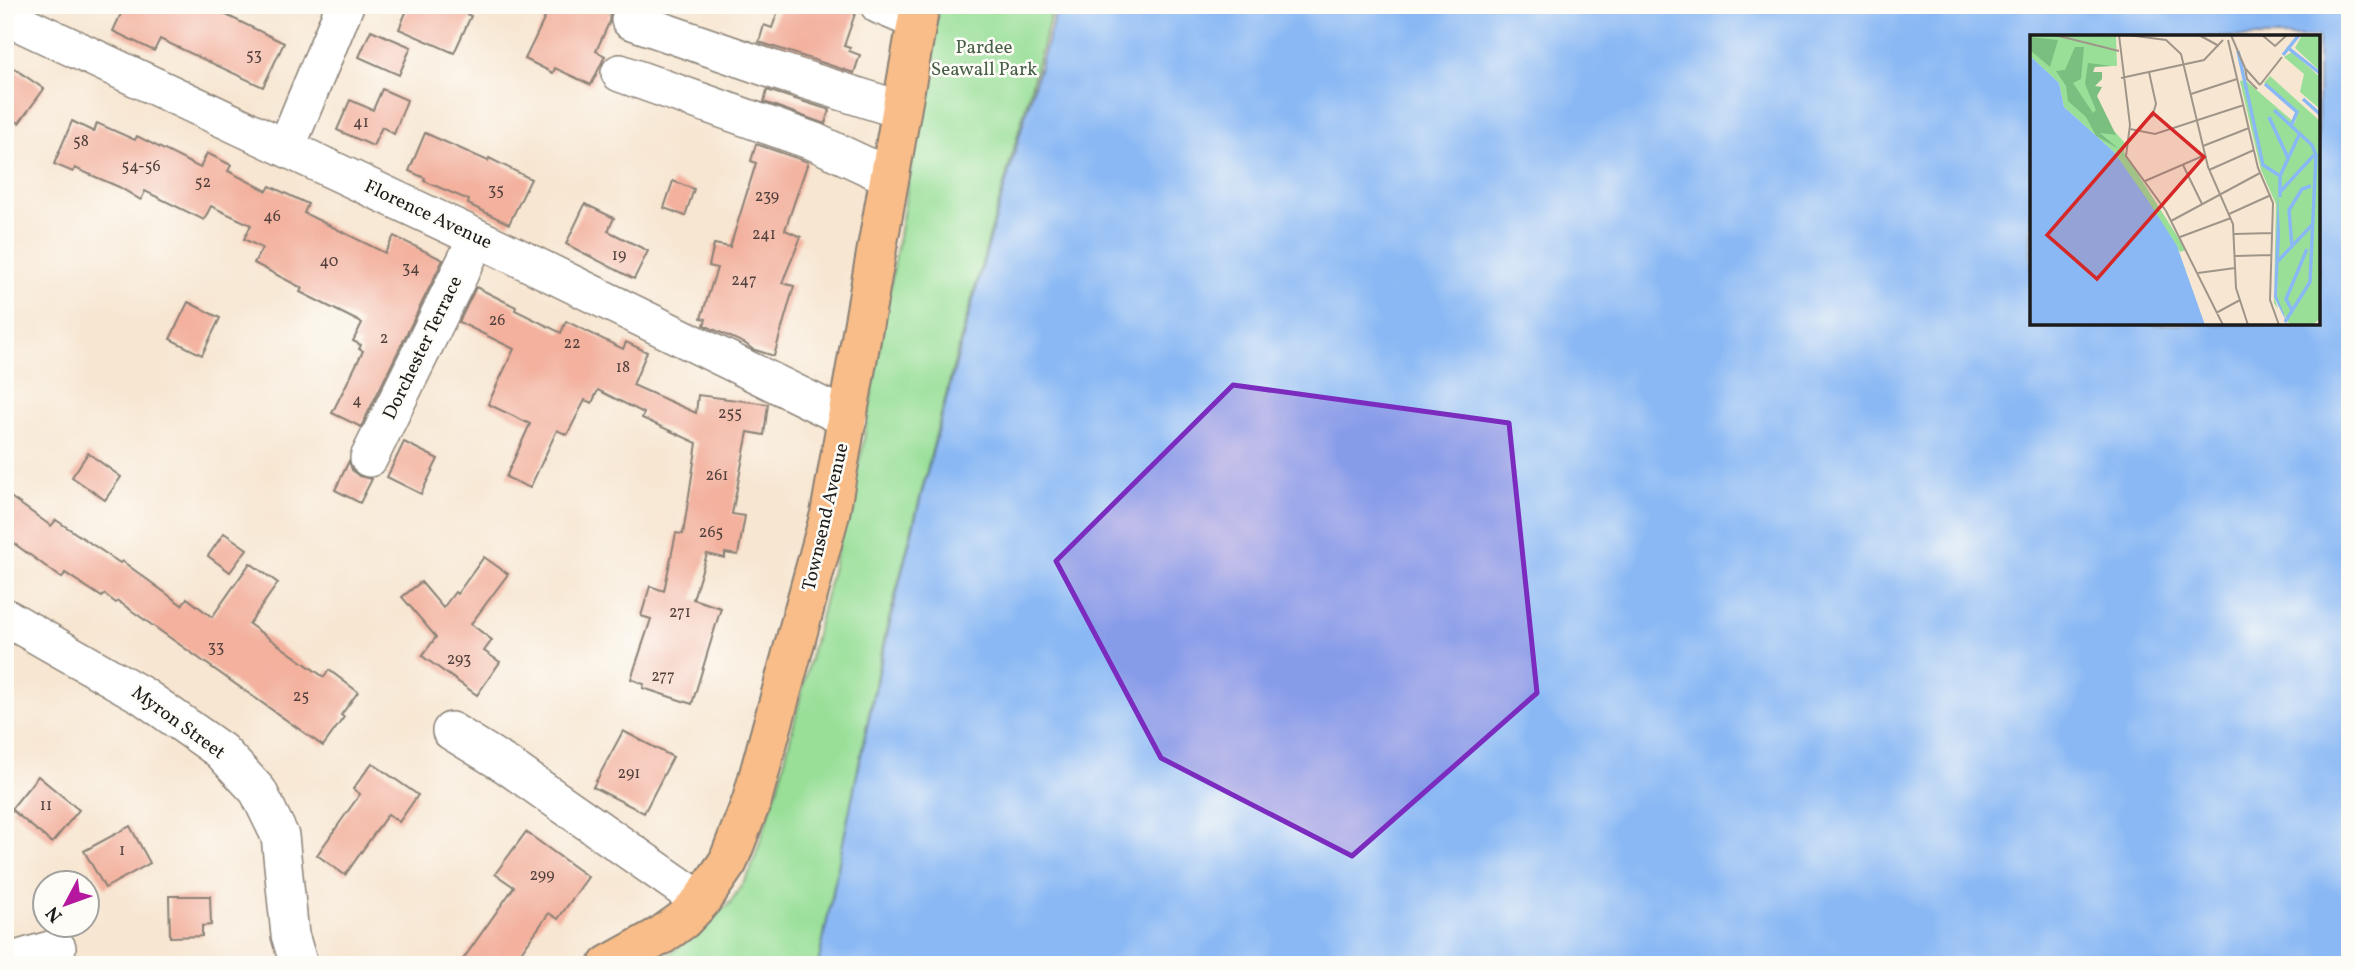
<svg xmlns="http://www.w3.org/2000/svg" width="2355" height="970" font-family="Vollkorn,serif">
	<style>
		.green { fill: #99df98; stroke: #5a7e5a; stroke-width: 2 }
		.water { fill: #89b8f4; stroke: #526a88; stroke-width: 2; fill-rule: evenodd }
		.building { fill: #f3b19e }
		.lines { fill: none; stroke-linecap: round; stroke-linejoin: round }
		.minor-casing { stroke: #8a8176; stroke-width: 40 }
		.major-casing { stroke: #8a8176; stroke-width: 42 }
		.minor { stroke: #fff; stroke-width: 37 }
		.major { stroke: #f8bd88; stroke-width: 38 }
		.marked { fill: #7b2cbf; fill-opacity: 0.2; stroke: #7b2cbf; stroke-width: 5; stroke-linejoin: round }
		.labels { text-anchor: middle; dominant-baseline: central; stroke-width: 5; stroke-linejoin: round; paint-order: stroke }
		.number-label { font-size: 16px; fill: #52413c }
		.park-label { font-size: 19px; fill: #486047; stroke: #fdfcf7 }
		.street-label { font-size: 19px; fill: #1c1c1c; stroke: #fdfcf7 }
		.inset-river { fill: none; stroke: #89b8f4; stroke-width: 3.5 }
		.inset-road { fill: none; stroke: #9f9589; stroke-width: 2 }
		.view { fill: #d62828; fill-opacity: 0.15; stroke: #d62828; stroke-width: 3.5 }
		.inset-edge { fill: none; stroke: #1c1c1c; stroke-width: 3.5 }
	</style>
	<rect width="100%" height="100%" fill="#fdfcf7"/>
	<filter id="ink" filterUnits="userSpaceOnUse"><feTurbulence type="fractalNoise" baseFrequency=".0143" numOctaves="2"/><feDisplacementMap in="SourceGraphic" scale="14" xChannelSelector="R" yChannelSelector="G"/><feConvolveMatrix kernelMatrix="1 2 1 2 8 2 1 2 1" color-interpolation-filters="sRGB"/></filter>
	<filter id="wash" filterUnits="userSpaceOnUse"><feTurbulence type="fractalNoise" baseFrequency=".00686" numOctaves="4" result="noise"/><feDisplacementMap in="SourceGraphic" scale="28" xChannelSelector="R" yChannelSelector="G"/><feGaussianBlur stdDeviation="1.57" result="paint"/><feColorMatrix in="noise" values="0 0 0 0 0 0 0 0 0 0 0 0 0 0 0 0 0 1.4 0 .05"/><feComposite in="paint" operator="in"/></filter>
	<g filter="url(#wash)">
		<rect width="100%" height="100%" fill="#f7e6d1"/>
		<path class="green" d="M939 5H1054L956 356 885 635 818 965H652L678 948 730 903 750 872 779 783 862 450Z"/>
		<path class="water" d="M1058 5H2350V965H818C848 822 875 677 911 536 956 358 1005 181 1058 5ZM2031 37H2318V324H2031Z"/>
		<g id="blocks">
			<g class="building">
				<path d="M125 5H226L222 13 284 43 263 87 160 39 154 51 113 31Z"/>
				<path d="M409 5H446L471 16 454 53 399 29Z"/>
				<path d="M551 5H613L610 12 609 23 596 51 605 56 591 85 555 68 553 73 525 59Z"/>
				<path d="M780 5H858L844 46 850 48 849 51 860 55 854 73 759 42 764 25 772 28Z"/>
				<path d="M371 30 411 47 399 75 359 57Z"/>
				<path d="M5 62 44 89 19 123 5 114Z"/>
				<path d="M382 89 407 100 394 134 382 127 373 146 337 130 350 100 373 110Z"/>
				<path d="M767 90 830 110 825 124 764 102Z"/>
				<path d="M72 121 94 132 97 123 135 140 137 136 200 168 207 153 231 165 228 171 267 191 270 186 308 204 304 213 385 253 394 236 443 260 361 427 332 413 363 351 359 349 361 345 353 341 362 323 300 292 302 288 254 263 262 248 244 239 251 225 211 206 204 220 145 191 141 200 119 187 75 168 73 172 54 164Z"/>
				<path d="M425 133 488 161 489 158 531 179 509 224 468 204 469 200 424 181 425 178 409 171Z"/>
				<path d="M756 144 808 162 785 230 801 237 782 283 794 286 774 356 752 349 746 344 704 325 706 319 701 318 717 268 709 266 714 244 730 247 756 163 751 161Z"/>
				<path d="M673 181 694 189 685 216 664 208Z"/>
				<path d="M585 204 614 218 608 231 648 251 634 279 566 244Z"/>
				<path d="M476 287 516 307 515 310 561 333 566 321 623 349 626 342 647 352 633 385 696 413 698 395 768 404 764 435 748 432 732 514 745 516 738 555 725 553V558L707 554 693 599 721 608 692 704 643 688 644 684 631 679 651 619 641 616 650 586 664 591 676 533 683 534 697 443 642 418 644 413 598 390 592 403 585 400 567 435 557 430 530 488 506 477 530 424 488 404 514 349 459 322Z"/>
				<path d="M188 302 220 318 202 355 170 339Z"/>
				<path d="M404 442 438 459 421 494 387 477Z"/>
				<path d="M88 453 121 477 105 500 72 477Z"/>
				<path d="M349 461 352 470 359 476 372 479 360 503 335 490Z"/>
				<path d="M5 493 51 526 56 520 120 563 122 561 182 605 187 598 212 617 250 563 278 583 249 624 324 677 329 670 358 692 341 715 344 717 323 746 118 601 116 603 104 594 102 597 65 573 62 578 5 537Z"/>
				<path d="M224 533 247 549 230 572 208 556Z"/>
				<path d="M484 557 508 574 471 624 492 640 484 651 500 662 477 695 422 656 436 637 402 597 421 582 443 608 455 592 457 594Z"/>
				<path d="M623 731 673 757 644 813 593 787Z"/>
				<path d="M372 763 418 795 399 822 388 814 345 875 317 855 360 794 353 789Z"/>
				<path d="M38 776 79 810 52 843 11 809Z"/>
				<path d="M130 826 150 863 105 888 84 851Z"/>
				<path d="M526 832 588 877 558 919 549 913 512 965H459L514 887 495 874Z"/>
				<path d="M169 896H210L211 925 202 926V936L170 937Z"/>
			</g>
		</g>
	</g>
	<g filter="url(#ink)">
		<use href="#blocks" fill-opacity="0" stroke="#8a8176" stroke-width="2"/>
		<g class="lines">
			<g class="minor-casing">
				<g id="minor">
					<path d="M879 5 917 21"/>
					<path d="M5 16 503 250 848 419"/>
					<path d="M630 20 777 71 901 110"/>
					<path d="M620 73 815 142 890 177"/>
					<path d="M286 148 345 5"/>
					<path d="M369 458 477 238"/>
					<path d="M5 617 143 696 221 751 258 791 280 836 290 935 299 965"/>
					<path d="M451 731 508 766 701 901"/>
					<path d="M5 963 57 948"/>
				</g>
			</g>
			<g class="major-casing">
				<path id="major" d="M608 965 662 935 683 920 701 901 728 862 752 800 830 514 920 5"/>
			</g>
			<use href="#minor" class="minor"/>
			<use href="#major" class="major"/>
		</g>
	</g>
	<path class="marked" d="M1233 385 1509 423 1537 693 1352 856 1161 758 1056 561Z"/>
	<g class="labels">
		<g class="number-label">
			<text x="254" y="56">53</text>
			<text x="361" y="123">41</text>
			<text x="81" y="142">58</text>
			<text x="141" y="167">54-56</text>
			<text x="203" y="183">52</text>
			<text x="496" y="191">35</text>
			<text x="767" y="197">239</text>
			<text x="272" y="217">46</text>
			<text x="764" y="235">241</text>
			<text x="619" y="256">19</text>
			<text x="329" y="262">40</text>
			<text x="411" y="269">34</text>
			<text x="744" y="281">247</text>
			<text x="497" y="321">26</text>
			<text x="384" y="339">2</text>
			<text x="572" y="344">22</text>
			<text x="623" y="368">18</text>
			<text x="357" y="401">4</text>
			<text x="730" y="414">255</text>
			<text x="717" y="476">261</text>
			<text x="711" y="533">265</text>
			<text x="680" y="613">271</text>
			<text x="216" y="648">33</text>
			<text x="459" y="660">293</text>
			<text x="663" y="677">277</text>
			<text x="301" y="697">25</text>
			<text x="629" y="774">291</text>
			<text x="46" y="806">11</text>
			<text x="122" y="851">1</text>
			<text x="542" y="876">299</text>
		</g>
		<g class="park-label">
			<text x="984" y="48">Pardee<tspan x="984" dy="22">Seawall Park</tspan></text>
		</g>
		<g class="street-label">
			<text transform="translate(428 215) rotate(25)">Florence Avenue</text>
			<text transform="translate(423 348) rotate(-64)">Dorchester Terrace</text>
			<text transform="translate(826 517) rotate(-77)">Townsend Avenue</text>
			<text transform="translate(178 723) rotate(36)">Myron Street</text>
		</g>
	</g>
	<g transform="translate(2030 35)">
		<rect width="290" height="290" fill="#f7e6d1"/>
		<path d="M0 0 86 1 87 31H61L59 38 74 85 95 108 94 117 156 215 150 217 84 117 34 72 29 48 0 21ZM272 0H290V36L265 13ZM262 17 290 42V74L270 57 274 39 254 22ZM240 41 290 86 291 283 282 290H260L247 267 249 170 244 261 248 274 244 268 246 169 231 135 210 46 215 45 265 88 268 77 234 48Z" fill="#99df98"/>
		<path d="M0 2 28 5 20 32 1 16ZM45 12H54L51 44 43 48 63 78 66 75 55 49 58 28 82 31 65 32 63 37H72V44L65 51 72 52 67 61 86 100 70 98 89 114 66 101 56 82 38 66 36 51 26 36 35 35Z" fill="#7abe80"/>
		<path d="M0 21 29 48 34 72 84 117 119 167 147 211 175 290H0ZM248 158 250 201 247 261 258 290 244 262Z" fill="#89b8f4"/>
		<path class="inset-river" d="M257 12 291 39M208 16 233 130 250 141V162M253 20 269 0M235 49 267 77 262 89M273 64 291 80M244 75 282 110 286 120 280 247 255 287M239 82 258 123M250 141 269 100M250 157 284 120M262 212 259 175 272 154 281 151M248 226 282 190M262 275 256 264 277 214"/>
		<path class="inset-road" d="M25 0 89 16M89 0 100 90 96 121 136 176 193 290M98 0 136 5 151 19 178 132 203 189 206 253 218 290M169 0 189 11M201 0 215 33M232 0 245 11 257 0M198 5 228 133 243 168 240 265 249 290M119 37 126 69 122 82M91 43 174 25 193 5M230 50 252 22M227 54 217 44 215 33 230 50M161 59 207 44M100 94 125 99 214 70M173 111 219 93M153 130 172 169M179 135 224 115M115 146 175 120M199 179 241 160M141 186 230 138M204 199 242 198M150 202 201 183M205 221 241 220M168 238 205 233M186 278 210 265"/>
		<path class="view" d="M123 78 174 122 67 244 17 200Z"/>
		<rect width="290" height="290" class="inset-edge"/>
	</g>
	<rect width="2355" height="970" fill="none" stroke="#fdfcf7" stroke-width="28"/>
	<g transform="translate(66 904) rotate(229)"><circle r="33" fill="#fdfcf7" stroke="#a3a29f" stroke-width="2"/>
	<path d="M0-5L12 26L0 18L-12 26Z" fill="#b5179e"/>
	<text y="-10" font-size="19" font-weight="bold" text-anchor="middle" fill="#1c1c1c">N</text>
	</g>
</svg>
